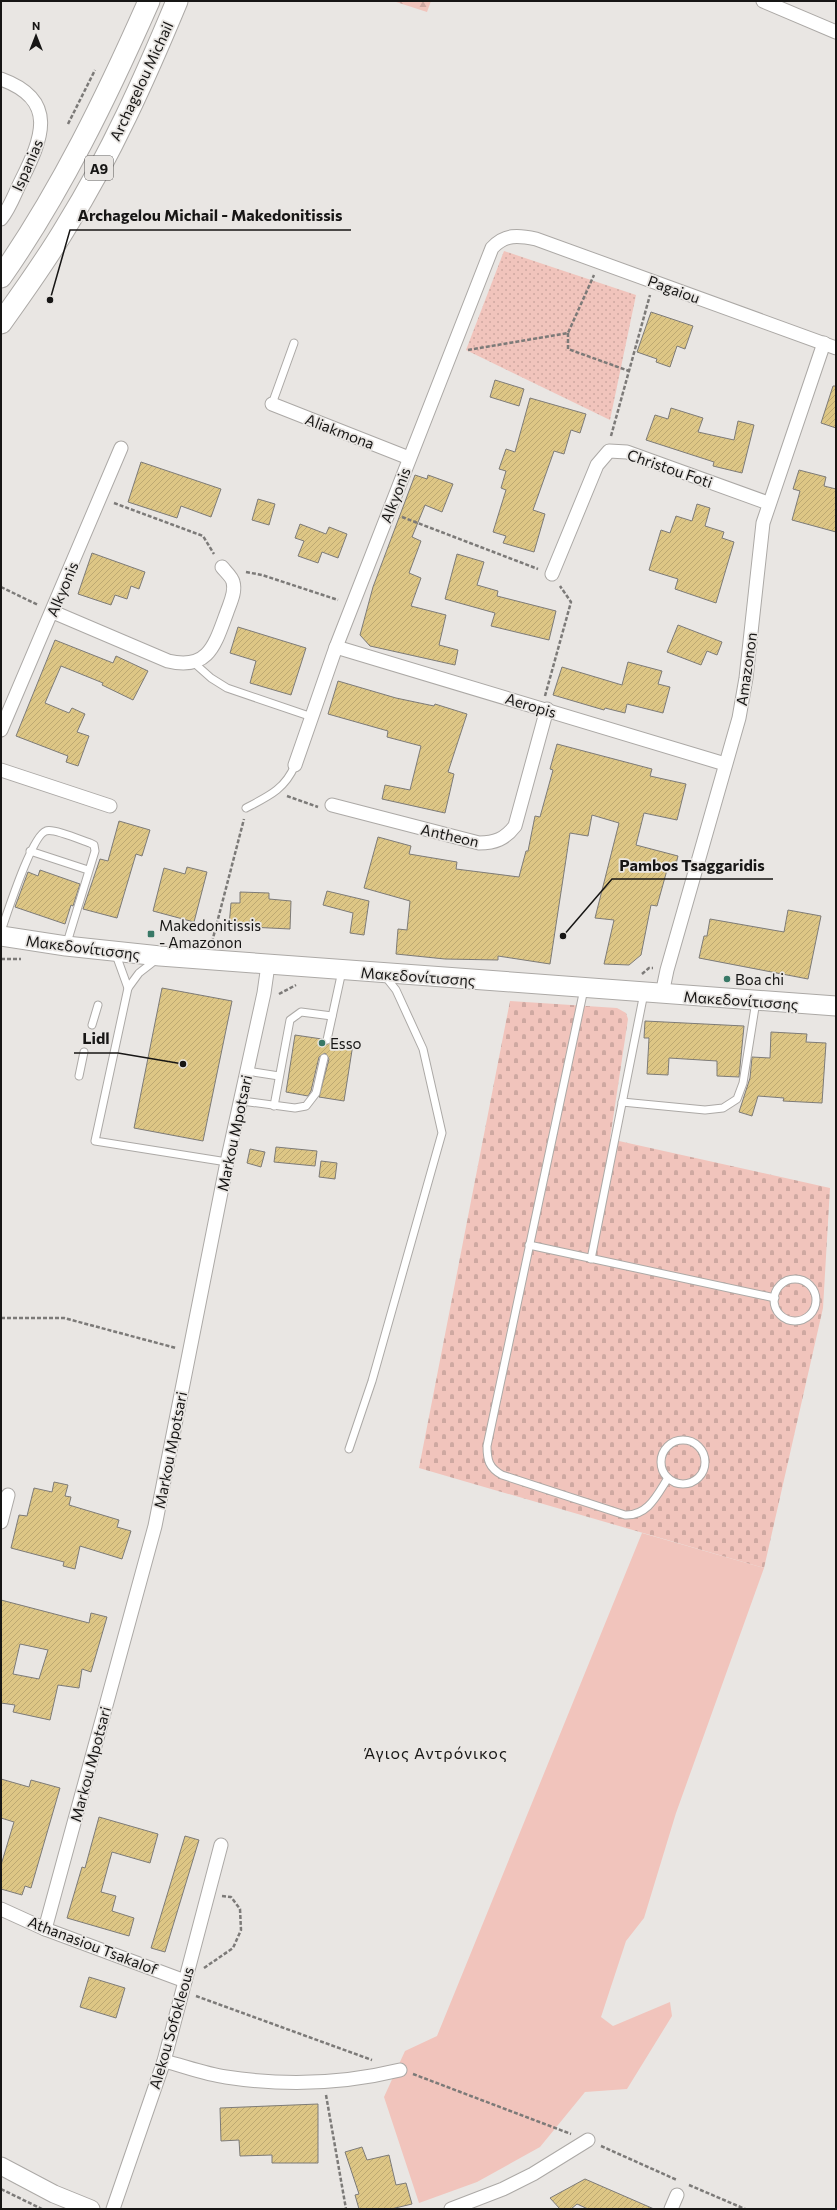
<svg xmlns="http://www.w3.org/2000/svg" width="837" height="2210" font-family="Commissioner,sans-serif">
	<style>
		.grass { fill: #f1c4bc }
		.forest { fill: url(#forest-firs) }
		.cemetery { fill: url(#cemetery-stones) }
		.park { fill: url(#park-dots) }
		.building { fill: url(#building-hatch); stroke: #7d7b78; fill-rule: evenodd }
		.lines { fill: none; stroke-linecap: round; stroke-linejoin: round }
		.service-casing { stroke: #aca9a6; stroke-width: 9 }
		.minor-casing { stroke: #aca9a6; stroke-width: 15 }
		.tertiary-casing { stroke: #aca9a6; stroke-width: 19 }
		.secondary-casing { stroke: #aca9a6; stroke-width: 21 }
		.primary-casing { stroke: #aca9a6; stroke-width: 23 }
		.path { stroke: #7c7a78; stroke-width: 2.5; stroke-dasharray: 4 2; stroke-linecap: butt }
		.service { stroke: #fff; stroke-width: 7 }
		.minor { stroke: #fff; stroke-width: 13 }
		.tertiary { stroke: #fff; stroke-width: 17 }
		.secondary { stroke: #fff; stroke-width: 19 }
		.primary { stroke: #fff; stroke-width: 21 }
		.poi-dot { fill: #387866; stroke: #e9e6e3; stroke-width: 1.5 }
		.labels { text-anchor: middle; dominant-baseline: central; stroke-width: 3.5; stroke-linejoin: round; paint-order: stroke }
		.shield { fill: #e9e6e3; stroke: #565453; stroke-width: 1 }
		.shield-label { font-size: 14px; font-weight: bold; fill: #171615 }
		.street-label { font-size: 15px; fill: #171615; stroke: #e9e6e3 }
		.poi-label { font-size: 15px; fill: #171615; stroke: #e9e6e3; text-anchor: start }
		.neighbourhood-label { font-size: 16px; letter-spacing: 1px; fill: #171615; stroke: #e9e6e3 }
		.leader { fill: none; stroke: #171615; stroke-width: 1.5 }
		.callout-dot { fill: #171615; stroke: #e9e6e3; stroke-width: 1.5 }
		.callout-label { font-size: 16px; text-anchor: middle; font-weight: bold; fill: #171615; stroke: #e9e6e3; stroke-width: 3.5; stroke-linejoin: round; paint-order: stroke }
	</style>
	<defs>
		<pattern id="forest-firs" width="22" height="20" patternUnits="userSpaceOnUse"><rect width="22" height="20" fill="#f1c4bc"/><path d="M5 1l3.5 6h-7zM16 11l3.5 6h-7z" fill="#cea8a1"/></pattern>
		<pattern id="cemetery-stones" width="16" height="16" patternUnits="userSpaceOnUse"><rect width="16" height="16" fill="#f1c4bc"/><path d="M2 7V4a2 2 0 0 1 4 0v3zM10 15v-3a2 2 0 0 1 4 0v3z" fill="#cea8a1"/></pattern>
		<pattern id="park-dots" width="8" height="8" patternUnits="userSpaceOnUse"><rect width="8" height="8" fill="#f1c4bc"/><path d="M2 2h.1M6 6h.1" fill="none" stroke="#cea8a1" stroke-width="1.8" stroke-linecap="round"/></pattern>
		<pattern id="building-hatch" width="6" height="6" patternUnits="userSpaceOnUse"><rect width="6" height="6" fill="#ddc685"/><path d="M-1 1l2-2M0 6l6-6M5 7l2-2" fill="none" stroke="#bda972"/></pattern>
	</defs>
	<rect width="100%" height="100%" fill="#e9e6e3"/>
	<path class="grass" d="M642 1533 764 1568 676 1813 644 1918 626 1941 601 2017 613 2026 670 2002 672 2016 627 2089 585 2092 540 2147 477 2182 419 2203 384 2097 405 2051 437 2036Z"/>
	<path class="forest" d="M393 1H431L427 12Z"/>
	<path class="cemetery" d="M510 1001 617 1008 626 1013 628 1019 610 1139 830 1188 823 1308 764 1568 419 1468Z"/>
	<path class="park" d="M504 251 636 295 610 420 466 350Z"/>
	<g class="building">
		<path d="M651 312 693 326 685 349 677 346 670 367 656 362 657 359 637 352Z"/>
		<path d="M495 380 524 389 519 406 490 397Z"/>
		<path d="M833 386H836V428L821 423Z"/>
		<path d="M530 398 586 414 580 433 571 430 564 454 554 451 533 510 545 514 534 552 503 543 506 536 493 532 506 490 501 488 506 471 499 469 506 449 515 452Z"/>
		<path d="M671 408 703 418 698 432 734 440 738 421 754 425 742 473 713 466 714 462 646 440 655 415 668 419Z"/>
		<path d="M141 462 221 489 211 517 181 506 177 518 128 502Z"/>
		<path d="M799 470 826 477 824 486 836 489V532L792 520 800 491 793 489Z"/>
		<path d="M415 475 427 479 428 475 453 484 442 512 425 505 412 537 421 541 409 573 421 578 411 606 446 615 439 645 458 650 455 665 370 646 360 635 373 587Z"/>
		<path d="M258 499 275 504 269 525 252 520Z"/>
		<path d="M697 504 710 508 705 526 724 532 722 538 734 542 716 603 675 589 678 579 649 570 661 530 670 533 676 516 692 521Z"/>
		<path d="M300 524 326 534 329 527 347 534 338 558 322 552 318 563 298 556 304 541 295 538Z"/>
		<path d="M92 553 145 572 139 589 131 586 127 599 115 595 111 605 78 594Z"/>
		<path d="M457 554 484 562 477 585 498 591 497 596 556 611 549 640 491 626 495 613 445 599Z"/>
		<path d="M678 625 722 642 717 655 707 651 701 665 667 652Z"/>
		<path d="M238 627 306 648 291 695 250 683 256 661 230 653Z"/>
		<path d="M55 640 113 663 116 656 148 671 133 700 102 685 103 683 61 666 45 703 69 713 72 708 85 714 77 732 89 736 78 766 66 762 68 756 16 736Z"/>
		<path d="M628 662 662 671 658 684 670 687 663 713 627 704 625 713 605 708 604 710 553 695 562 667 622 685Z"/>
		<path d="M338 681 396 698 434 706 435 704 467 714 448 772 454 774 445 813 382 799 385 785 410 790 421 746 387 737 388 731 328 714Z"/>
		<path d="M557 744 652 769 650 776 686 784 677 820 644 813 636 845 678 856 674 872 667 870 657 906 651 905 641 955 629 965 604 964 614 920 595 918 619 823 592 815 588 836 570 833 550 964 498 956V960L445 959 396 954 398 929 407 930 410 901 364 888 378 837 411 846 409 854 457 862 456 869 519 877 526 851H528L535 816 540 817 553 770 550 769Z"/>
		<path d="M119 821 150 830 142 856 136 854 117 918 83 909 100 859 108 861Z"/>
		<path d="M187 867 207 872 194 922 153 911 164 868 185 874Z"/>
		<path d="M40 870 80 884 73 906 71 905 65 924 15 907 28 872 38 876Z"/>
		<path d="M327 891 369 901 364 935 350 933 353 913 323 905Z"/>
		<path d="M240 892 269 893V899L291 901 290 929 229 926 231 903H240Z"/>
		<path d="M788 910 821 916 808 979 699 958 704 936H707L710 919 784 932Z"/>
		<path d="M162 988 232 1001 203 1141 134 1128Z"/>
		<path d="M645 1021 744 1026 739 1077 717 1076V1061L669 1058 668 1075 647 1074 649 1038H644Z"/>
		<path d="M771 1032 807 1034 806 1042 826 1043 822 1103 783 1101 784 1098 758 1096 752 1116 739 1112 750 1078 752 1057 770 1058Z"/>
		<path d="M295 1035 322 1039 326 1045 332 1041 353 1044 344 1101 319 1097 329 1059 325 1053 319 1057 311 1091 308 1096 286 1092Z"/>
		<path d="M276 1147 317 1151 315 1166 274 1162Z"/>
		<path d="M250 1149 265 1152 261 1167 247 1163Z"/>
		<path d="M321 1161 337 1163 335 1179 319 1177Z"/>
		<path d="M54 1482 68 1485 65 1496 71 1497 69 1505 119 1520 117 1527 131 1531 122 1559 80 1546 75 1569 63 1566 64 1562 11 1548 19 1515 27 1516 34 1488 52 1492Z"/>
		<path d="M1 1600 89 1623 91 1613 107 1617 91 1672 82 1669 79 1688 58 1685 50 1720 13 1712 15 1705 1 1703ZM20 1644 48 1650 39 1679 13 1674Z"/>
		<path d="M1 1779 29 1787 31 1780 60 1788 31 1888 25 1886 22 1895 1 1889V1865L14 1822 1 1818Z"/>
		<path d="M99 1817 158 1834 150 1863 112 1852 101 1892 116 1896 112 1911 134 1918 129 1936 67 1918 82 1867 85 1868Z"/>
		<path d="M185 1836 199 1840 165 1952 151 1948Z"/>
		<path d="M89 1977 125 1988 116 2018 80 2007Z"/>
		<path d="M318 2104V2163H272V2155L240 2156 239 2140 221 2141 220 2108Z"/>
		<path d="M362 2147 367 2160 389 2155 396 2185 406 2183 412 2204 391 2209H359L355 2195 359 2194 345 2152Z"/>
		<path d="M585 2179 654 2209H588L577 2204 571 2209H560L550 2198Z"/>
	</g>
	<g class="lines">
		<g class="service-casing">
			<g id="service">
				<path d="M272 404 294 343"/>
				<path d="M193 662 211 678 227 688 312 717"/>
				<path d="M246 808C269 796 285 789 295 765"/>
				<path d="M30 851 88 870"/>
				<path d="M1 931C7 914 32 835 46 831 53 828 81 840 90 843L94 845 95 851 66 946"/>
				<path d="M115 952 128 988"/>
				<path d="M157 959 139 973 128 988 95 1141 227 1162"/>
				<path d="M584 989 487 1446C487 1460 489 1468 502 1475L625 1515C648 1516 657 1495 668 1478"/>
				<path d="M92 1025 98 1005"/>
				<path d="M327 1040 342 971"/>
				<path d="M247 1071 279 1076"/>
				<path d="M79 1076 84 1052"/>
				<path d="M242 1101 295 1108 306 1106 316 1093 324 1058"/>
				<path d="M622 1102 705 1110 723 1108 737 1099 743 1083 756 1001"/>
				<path d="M274 1106 290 1020 301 1012 332 1016"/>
				<path d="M529 1245 775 1298"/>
				<path d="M591 1259 644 993"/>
				<circle cx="795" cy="1300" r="21"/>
				<circle cx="683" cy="1462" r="22"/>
				<path d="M349 1449 372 1381 442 1133 423 1049 396 990 385 976"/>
			</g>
		</g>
		<g class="minor-casing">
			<g id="minor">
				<path d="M763 1 836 32"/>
				<path d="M1 79C59 100 42 139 21 181 15 193 10 208 1 219"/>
				<path d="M272 404 409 458"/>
				<path d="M552 574 597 465 609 451 627 452 768 503"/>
				<path d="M53 612 168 661C209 671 215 644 227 612 230 603 236 592 233 582 232 577 225 571 222 567"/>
				<path d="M336 647 725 764"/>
				<path d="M1 730 121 448"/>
				<path d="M295 765 336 647 492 248C505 234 518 235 536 239L836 348"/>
				<path d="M1 770 110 806"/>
				<path d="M332 805 479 843C495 843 505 839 515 826L547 709"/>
				<path d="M662 994 667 970 739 718 746 678 763 523 824 343"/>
				<path d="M1 1522 8 1495"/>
				<path d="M1 1909 45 1929 185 1981"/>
				<path d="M45 1929 155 1526 227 1162 264 993 268 965"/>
				<path d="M164 2061C184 2066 205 2074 226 2077 285 2086 343 2084 400 2070"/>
				<path d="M113 2209 164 2061 221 1845"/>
				<path d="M451 2209 503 2189 533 2174 588 2140"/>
				<path d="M671 2209 677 2195"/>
			</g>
		</g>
		<g class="tertiary-casing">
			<path id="tertiary" d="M1 2166 54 2194 91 2209"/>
		</g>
		<g class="secondary-casing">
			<path id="secondary" d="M1 936 66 946 160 956 836 1006"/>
		</g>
		<g class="primary-casing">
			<g id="primary">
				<path d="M1 277C61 191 107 96 149 1"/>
				<path d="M1 323C24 291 47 259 67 225 111 154 145 78 177 1"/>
			</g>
		</g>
		<g class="path">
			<path d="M68 124 95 70"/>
			<path d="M568 333V349L629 371"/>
			<path d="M468 350 568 333 594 275"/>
			<path d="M611 436 650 295"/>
			<path d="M114 503 203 536 214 554"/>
			<path d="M402 517 538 569"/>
			<path d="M246 572 262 575 338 600"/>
			<path d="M1 587 38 605"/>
			<path d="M545 696 571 602 560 586"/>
			<path d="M287 796 318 807"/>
			<path d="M212 942 244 819"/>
			<path d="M1 959H21"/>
			<path d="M642 974 649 968H653"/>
			<path d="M279 994 296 985"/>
			<path d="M1 1318H64L176 1348"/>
			<path d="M204 1968 233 1948 241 1930 240 1909 231 1897 222 1896"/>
			<path d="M196 1996 372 2060"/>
			<path d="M413 2074 571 2134"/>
			<path d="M326 2095 346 2209"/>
			<path d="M601 2146 677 2180"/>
			<path d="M689 2185 745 2209"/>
			<path d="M1 2189 42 2209"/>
		</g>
		<use href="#service" class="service"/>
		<use href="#minor" class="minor"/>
		<use href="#tertiary" class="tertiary"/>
		<use href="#secondary" class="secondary"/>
		<use href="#primary" class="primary"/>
	</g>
	<g class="poi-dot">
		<rect x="147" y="930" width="8" height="8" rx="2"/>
		<circle cx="727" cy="979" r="4"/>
		<circle cx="322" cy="1043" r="4"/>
	</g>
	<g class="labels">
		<rect class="shield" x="85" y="156" width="28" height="24" rx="3"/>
		<g class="shield-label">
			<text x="99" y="168">A9</text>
		</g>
		<g class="street-label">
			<text transform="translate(141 81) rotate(-65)">Archagelou Michail</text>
			<text transform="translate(27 165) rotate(-66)">Ispanias</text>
			<text transform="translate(674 289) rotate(20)">Pagaiou</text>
			<text transform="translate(340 431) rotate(21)">Aliakmona</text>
			<text transform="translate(670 468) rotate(19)">Christou Foti</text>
			<text transform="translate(395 495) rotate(-69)">Alkyonis</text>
			<text transform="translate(62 589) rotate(-67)">Alkyonis</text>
			<text transform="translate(746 669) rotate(-82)">Amazonon</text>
			<text transform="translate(531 705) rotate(17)">Aeropis</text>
			<text transform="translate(450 835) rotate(13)">Antheon</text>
			<text transform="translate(83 947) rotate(7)">Μακεδονίτισσης</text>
			<text transform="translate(418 976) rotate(4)">Μακεδονίτισσης</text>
			<text transform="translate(741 1000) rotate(4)">Μακεδονίτισσης</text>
			<text transform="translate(234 1133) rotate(-78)">Markou Mpotsari</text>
			<text transform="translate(170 1450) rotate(-79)">Markou Mpotsari</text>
			<text transform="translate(90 1764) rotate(-75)">Markou Mpotsari</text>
			<text transform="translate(93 1945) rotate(21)">Athanasiou Tsakalof</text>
			<text transform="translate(171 2028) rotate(-74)">Alekou Sofokleous</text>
		</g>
		<g class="poi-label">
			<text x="159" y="925">Makedonitissis<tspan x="159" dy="17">- Amazonon</tspan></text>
			<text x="735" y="979">Boa chi</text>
			<text x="330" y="1043">Esso</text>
		</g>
		<g class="neighbourhood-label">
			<text x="436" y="1752">Άγιος Αντρόνικος</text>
		</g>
	</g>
	<path class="leader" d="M50 300L70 230H351M563 936L612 879H773M183 1064L118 1053H74"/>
	<g class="callout-dot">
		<circle cx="50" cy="300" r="4"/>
		<circle cx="563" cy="936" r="4"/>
		<circle cx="183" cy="1064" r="4"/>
	</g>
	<g class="callout-label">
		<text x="210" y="221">Archagelou Michail - Makedonitissis</text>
		<text x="692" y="871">Pambos Tsaggaridis</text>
		<text x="96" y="1044">Lidl</text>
	</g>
	<rect width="837" height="2210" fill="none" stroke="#171615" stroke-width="4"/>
	<g transform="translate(36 36)" stroke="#e9e6e3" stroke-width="3" paint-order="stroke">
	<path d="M0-3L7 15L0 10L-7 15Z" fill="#171615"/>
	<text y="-6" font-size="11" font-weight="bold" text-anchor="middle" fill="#171615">N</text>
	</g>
</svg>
